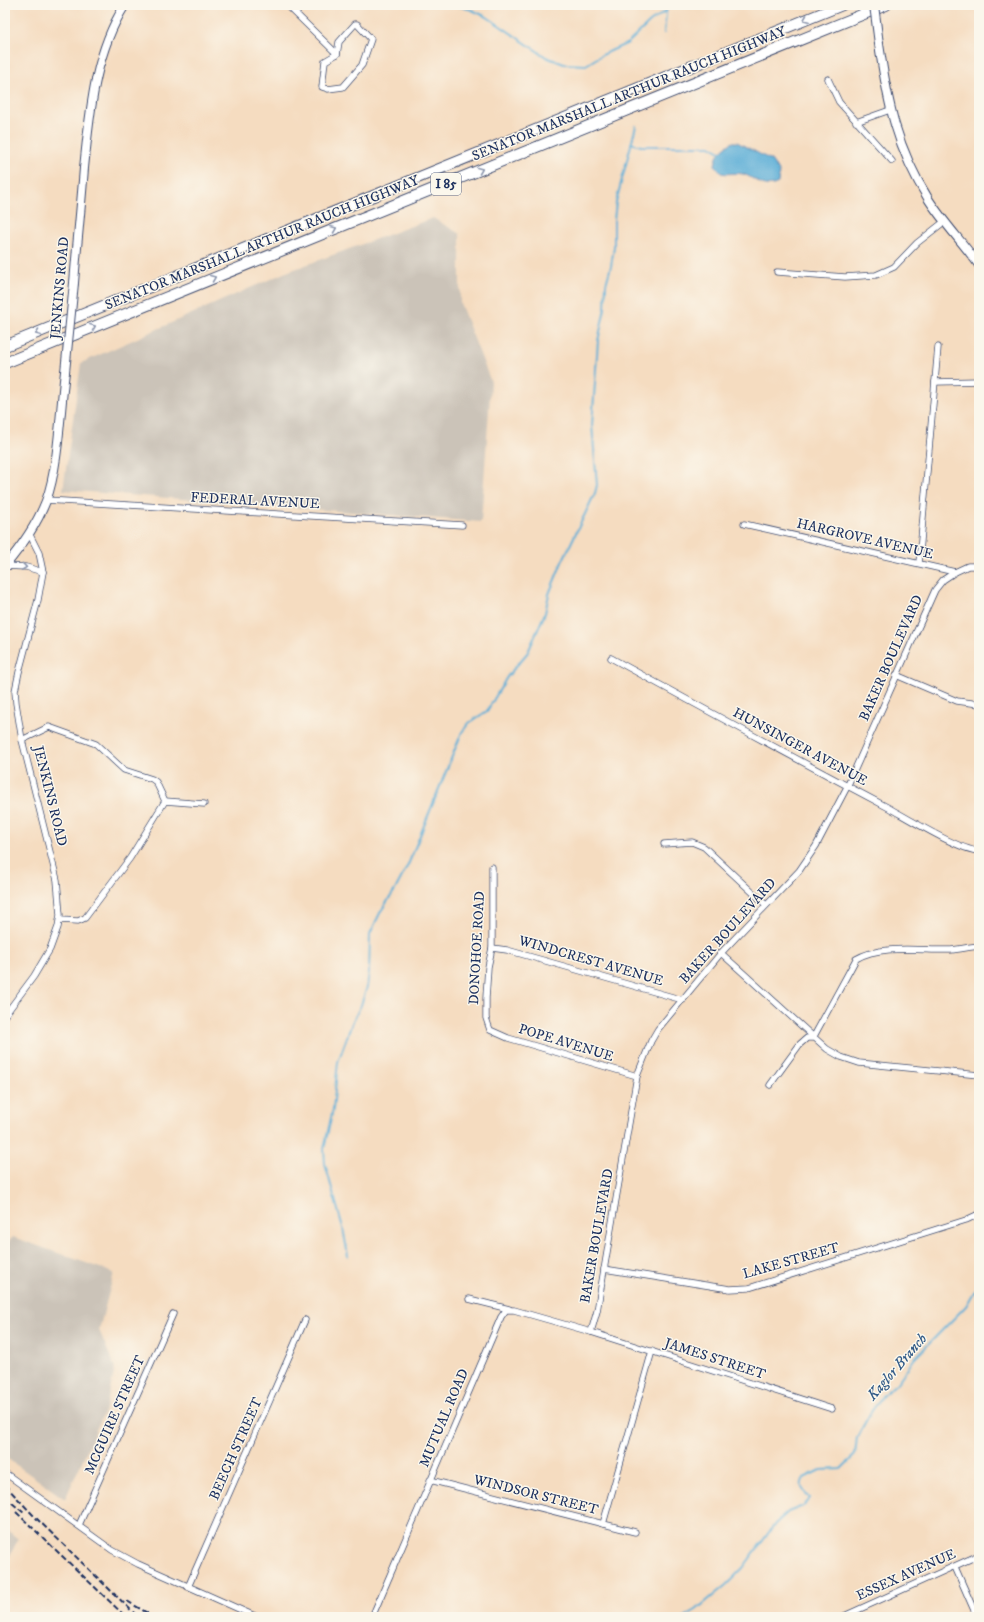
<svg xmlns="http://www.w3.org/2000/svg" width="984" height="1622" font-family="'IM FELL DW Pica',serif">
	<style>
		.industrial { fill: #cbc3b8 }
		.water { fill: #5caed7; stroke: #3c6e9a }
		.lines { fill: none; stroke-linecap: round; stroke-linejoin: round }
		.stream { stroke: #5caed7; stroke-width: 2 }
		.street-casing { stroke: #3c496d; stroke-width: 7 }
		.secondary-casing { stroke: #3c496d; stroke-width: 10 }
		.highway-casing { stroke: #3c496d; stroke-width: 12 }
		.street { stroke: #fff; stroke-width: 5.5 }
		.secondary { stroke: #fff; stroke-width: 8 }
		.highway { stroke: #fff; stroke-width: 10 }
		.rail { stroke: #1b2f5e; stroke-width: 2; stroke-dasharray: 6 3; stroke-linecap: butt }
		.secondary-bridge-casing { stroke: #3c496d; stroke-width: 10; stroke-linecap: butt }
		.secondary-bridge { stroke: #fff; stroke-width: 8 }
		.oneway { stroke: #8d97ae }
		.labels { text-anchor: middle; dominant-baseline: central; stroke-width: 3; stroke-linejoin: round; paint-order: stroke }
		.shield { fill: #fbf7ec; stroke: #5e6b89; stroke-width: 1 }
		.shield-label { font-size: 13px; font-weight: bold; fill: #1b2f5e }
		.street-label { font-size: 14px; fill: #1b2f5e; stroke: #fbf7ec }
		.water-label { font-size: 15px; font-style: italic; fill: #325b88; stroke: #fbf7ec }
	</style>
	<rect width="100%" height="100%" fill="#fbf7ec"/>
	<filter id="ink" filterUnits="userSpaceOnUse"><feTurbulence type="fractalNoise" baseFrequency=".025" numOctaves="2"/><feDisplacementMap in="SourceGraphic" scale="8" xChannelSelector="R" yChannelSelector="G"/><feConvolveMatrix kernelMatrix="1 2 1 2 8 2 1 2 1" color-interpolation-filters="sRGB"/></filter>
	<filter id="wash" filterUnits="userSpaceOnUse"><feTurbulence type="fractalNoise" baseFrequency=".012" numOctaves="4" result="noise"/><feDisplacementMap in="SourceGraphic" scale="16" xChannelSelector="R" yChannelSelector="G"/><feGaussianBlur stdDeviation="0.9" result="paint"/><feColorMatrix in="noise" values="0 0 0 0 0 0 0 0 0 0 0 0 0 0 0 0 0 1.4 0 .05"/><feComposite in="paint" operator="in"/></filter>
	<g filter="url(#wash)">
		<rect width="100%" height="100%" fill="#f5dcc0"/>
		<g class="industrial">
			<path d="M433 218 460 234V303L491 382 481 522 63 490 81 363 284 273Z"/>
			<path d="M13 1237 114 1273 99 1330 115 1368 106 1408 65 1499 5 1457V1245Z"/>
			<path d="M5 1528 18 1539 5 1566Z"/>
		</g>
		<path class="water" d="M733 142H737L771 160 779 171 778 183C764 191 756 178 743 174 736 172 728 175 721 173L715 165C717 153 722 148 733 142Z"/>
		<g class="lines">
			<g class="stream">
				<path d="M455 5 472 10 487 17 546 57 564 64 586 65 602 55 628 43 650 22 666 11"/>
				<path d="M664 33 667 5"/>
				<path d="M631 143 641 146H710L720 152"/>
				<path d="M348 1256 343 1228 325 1164 324 1149 333 1109 338 1062 352 1023 361 1005 367 987 369 972 370 934 381 911 395 890 408 865 462 732 469 723 487 711 507 677 528 652 545 613 549 594 562 562 595 493 597 485 592 425 598 341 605 308 606 284 611 266 614 247V220L616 202 636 126"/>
				<path d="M684 1617 696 1610 726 1585 743 1568 775 1524 788 1512 803 1506 810 1498C804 1491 798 1487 804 1478L820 1470 841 1469 855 1455 857 1437 871 1412 883 1395 896 1384 915 1358 966 1306 974 1292 979 1287"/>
			</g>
		</g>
	</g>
	<g filter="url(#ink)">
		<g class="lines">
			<g class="street-casing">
				<g id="street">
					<path d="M287 5 337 54"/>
					<path d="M355 24H357L371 39 362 65 343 87 328 89 322 87 325 61 337 54 339 42Z"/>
					<path d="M828 79 839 102 892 161"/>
					<path d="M856 122 890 110"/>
					<path d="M777 272 845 277 876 275 894 267 917 243 945 221"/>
					<path d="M935 382 979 381"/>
					<path d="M46 500 462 525"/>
					<path d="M744 524 955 572 968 566H979"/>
					<path d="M919 563 938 347"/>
					<path d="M5 566 26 567 43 572"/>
					<path d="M611 658C704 709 796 759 889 808 909 819 959 850 979 851"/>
					<path d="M896 675 957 701 979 704"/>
					<path d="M22 740 49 727 96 744 124 770 152 779 156 782 165 801"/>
					<path d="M664 844 692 842 704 847 766 905"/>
					<path d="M492 867V948L488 967 486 998V1018L490 1030 508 1038 637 1076"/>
					<path d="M60 920 78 921 85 918 130 858 165 801 204 804"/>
					<path d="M492 948 507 950 683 1000"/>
					<path d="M721 953 827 1049 841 1057 859 1063 979 1075"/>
					<path d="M5 1015 34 976 50 949 58 927 60 915 57 880 22 740 16 703 15 691 19 672 38 600 43 572 39 553 29 533"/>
					<path d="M770 1085 800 1044 807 1038H813L856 959C881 944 923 951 951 950 960 949 970 947 979 946"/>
					<path d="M604 1269 730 1289 749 1288 966 1220 979 1214"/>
					<path d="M469 1299 509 1309"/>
					<path d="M591 1332 597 1311 637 1076 651 1041 658 1029 721 953 799 871 816 846 847 787 935 590 943 580 955 572"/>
					<path d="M5 1473 112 1550 138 1564 257 1617"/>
					<path d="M430 1480 635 1532"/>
					<path d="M603 1524 652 1351"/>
					<path d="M79 1525 173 1314"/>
					<path d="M955 1567 977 1617"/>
					<path d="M188 1587 305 1320"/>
					<path d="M372 1617 501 1317 506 1310H514L591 1332 832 1409"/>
					<path d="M842 1617 979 1555"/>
				</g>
			</g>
			<g class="secondary-casing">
				<g id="secondary">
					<path d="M879 44C888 104 896 147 929 200 944 223 963 243 979 265"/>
					<path d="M74 283C77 245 81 207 84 168 90 112 94 54 125 5"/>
					<path d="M5 566C21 547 37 524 46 501 59 466 60 410 65 372"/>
				</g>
			</g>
			<g class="highway-casing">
				<g id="highway">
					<path d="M5 346 842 5"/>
					<path d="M5 363 886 5"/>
				</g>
			</g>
			<use href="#street" class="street"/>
			<use href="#secondary" class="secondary"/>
			<use href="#highway" class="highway"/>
			<g class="rail">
				<path d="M5 1485 35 1517 138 1617"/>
				<path d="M5 1497 24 1513"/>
				<path d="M16 1512 126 1617"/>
				<path d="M127 1601 154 1617"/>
			</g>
			<g class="secondary-bridge-casing">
				<g id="secondary-bridge">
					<path d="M874 5 879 44"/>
					<path d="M65 372 74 283"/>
				</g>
			</g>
			<use href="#secondary-bridge" class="secondary-bridge"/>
		</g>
		<defs><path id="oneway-chevron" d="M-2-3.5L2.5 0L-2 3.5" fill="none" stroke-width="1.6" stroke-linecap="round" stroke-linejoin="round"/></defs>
		<g class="oneway">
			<use href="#oneway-chevron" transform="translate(806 19) rotate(158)"/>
			<use href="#oneway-chevron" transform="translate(480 170) rotate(-22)"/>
			<use href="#oneway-chevron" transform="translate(334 229) rotate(-22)"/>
			<use href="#oneway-chevron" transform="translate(213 278) rotate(-22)"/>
			<use href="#oneway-chevron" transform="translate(93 327) rotate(-22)"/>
			<use href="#oneway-chevron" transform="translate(38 333) rotate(158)"/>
			<use href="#oneway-chevron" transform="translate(24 567) rotate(8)"/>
		</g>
	</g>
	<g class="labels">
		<rect class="shield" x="431" y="173" width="30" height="22" rx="3"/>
		<g class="shield-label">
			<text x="446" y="184">I 85</text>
		</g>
		<g class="street-label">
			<text transform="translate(629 94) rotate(-22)">SENATOR MARSHALL ARTHUR RAUCH HIGHWAY</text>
			<text transform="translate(262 243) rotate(-22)">SENATOR MARSHALL ARTHUR RAUCH HIGHWAY</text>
			<text transform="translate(60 288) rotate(-85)">JENKINS ROAD</text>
			<text transform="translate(255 501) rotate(3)">FEDERAL AVENUE</text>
			<text transform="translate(865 539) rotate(13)">HARGROVE AVENUE</text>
			<text transform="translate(891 658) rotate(-66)">BAKER BOULEVARD</text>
			<text transform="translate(800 747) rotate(28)">HUNSINGER AVENUE</text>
			<text transform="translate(50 796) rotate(76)">JENKINS ROAD</text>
			<text transform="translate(728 931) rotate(-48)">BAKER BOULEVARD</text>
			<text transform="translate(477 948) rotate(-87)">DONOHOE ROAD</text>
			<text transform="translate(591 961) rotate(16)">WINDCREST AVENUE</text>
			<text transform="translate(566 1043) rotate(17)">POPE AVENUE</text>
			<text transform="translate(597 1236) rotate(-80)">BAKER BOULEVARD</text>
			<text transform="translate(791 1261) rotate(-16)">LAKE STREET</text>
			<text transform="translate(715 1359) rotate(18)">JAMES STREET</text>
			<text transform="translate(115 1415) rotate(-66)">MCGUIRE STREET</text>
			<text transform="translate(444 1418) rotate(-67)">MUTUAL ROAD</text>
			<text transform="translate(236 1449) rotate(-66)">BEECH STREET</text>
			<text transform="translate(536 1495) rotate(14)">WINDSOR STREET</text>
			<text transform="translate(906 1575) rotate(-24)">ESSEX AVENUE</text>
		</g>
		<g class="water-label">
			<text transform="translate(897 1367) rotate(-49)">Kaglor Branch</text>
		</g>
	</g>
	<rect width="984" height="1622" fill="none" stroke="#fbf7ec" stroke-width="20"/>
</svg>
